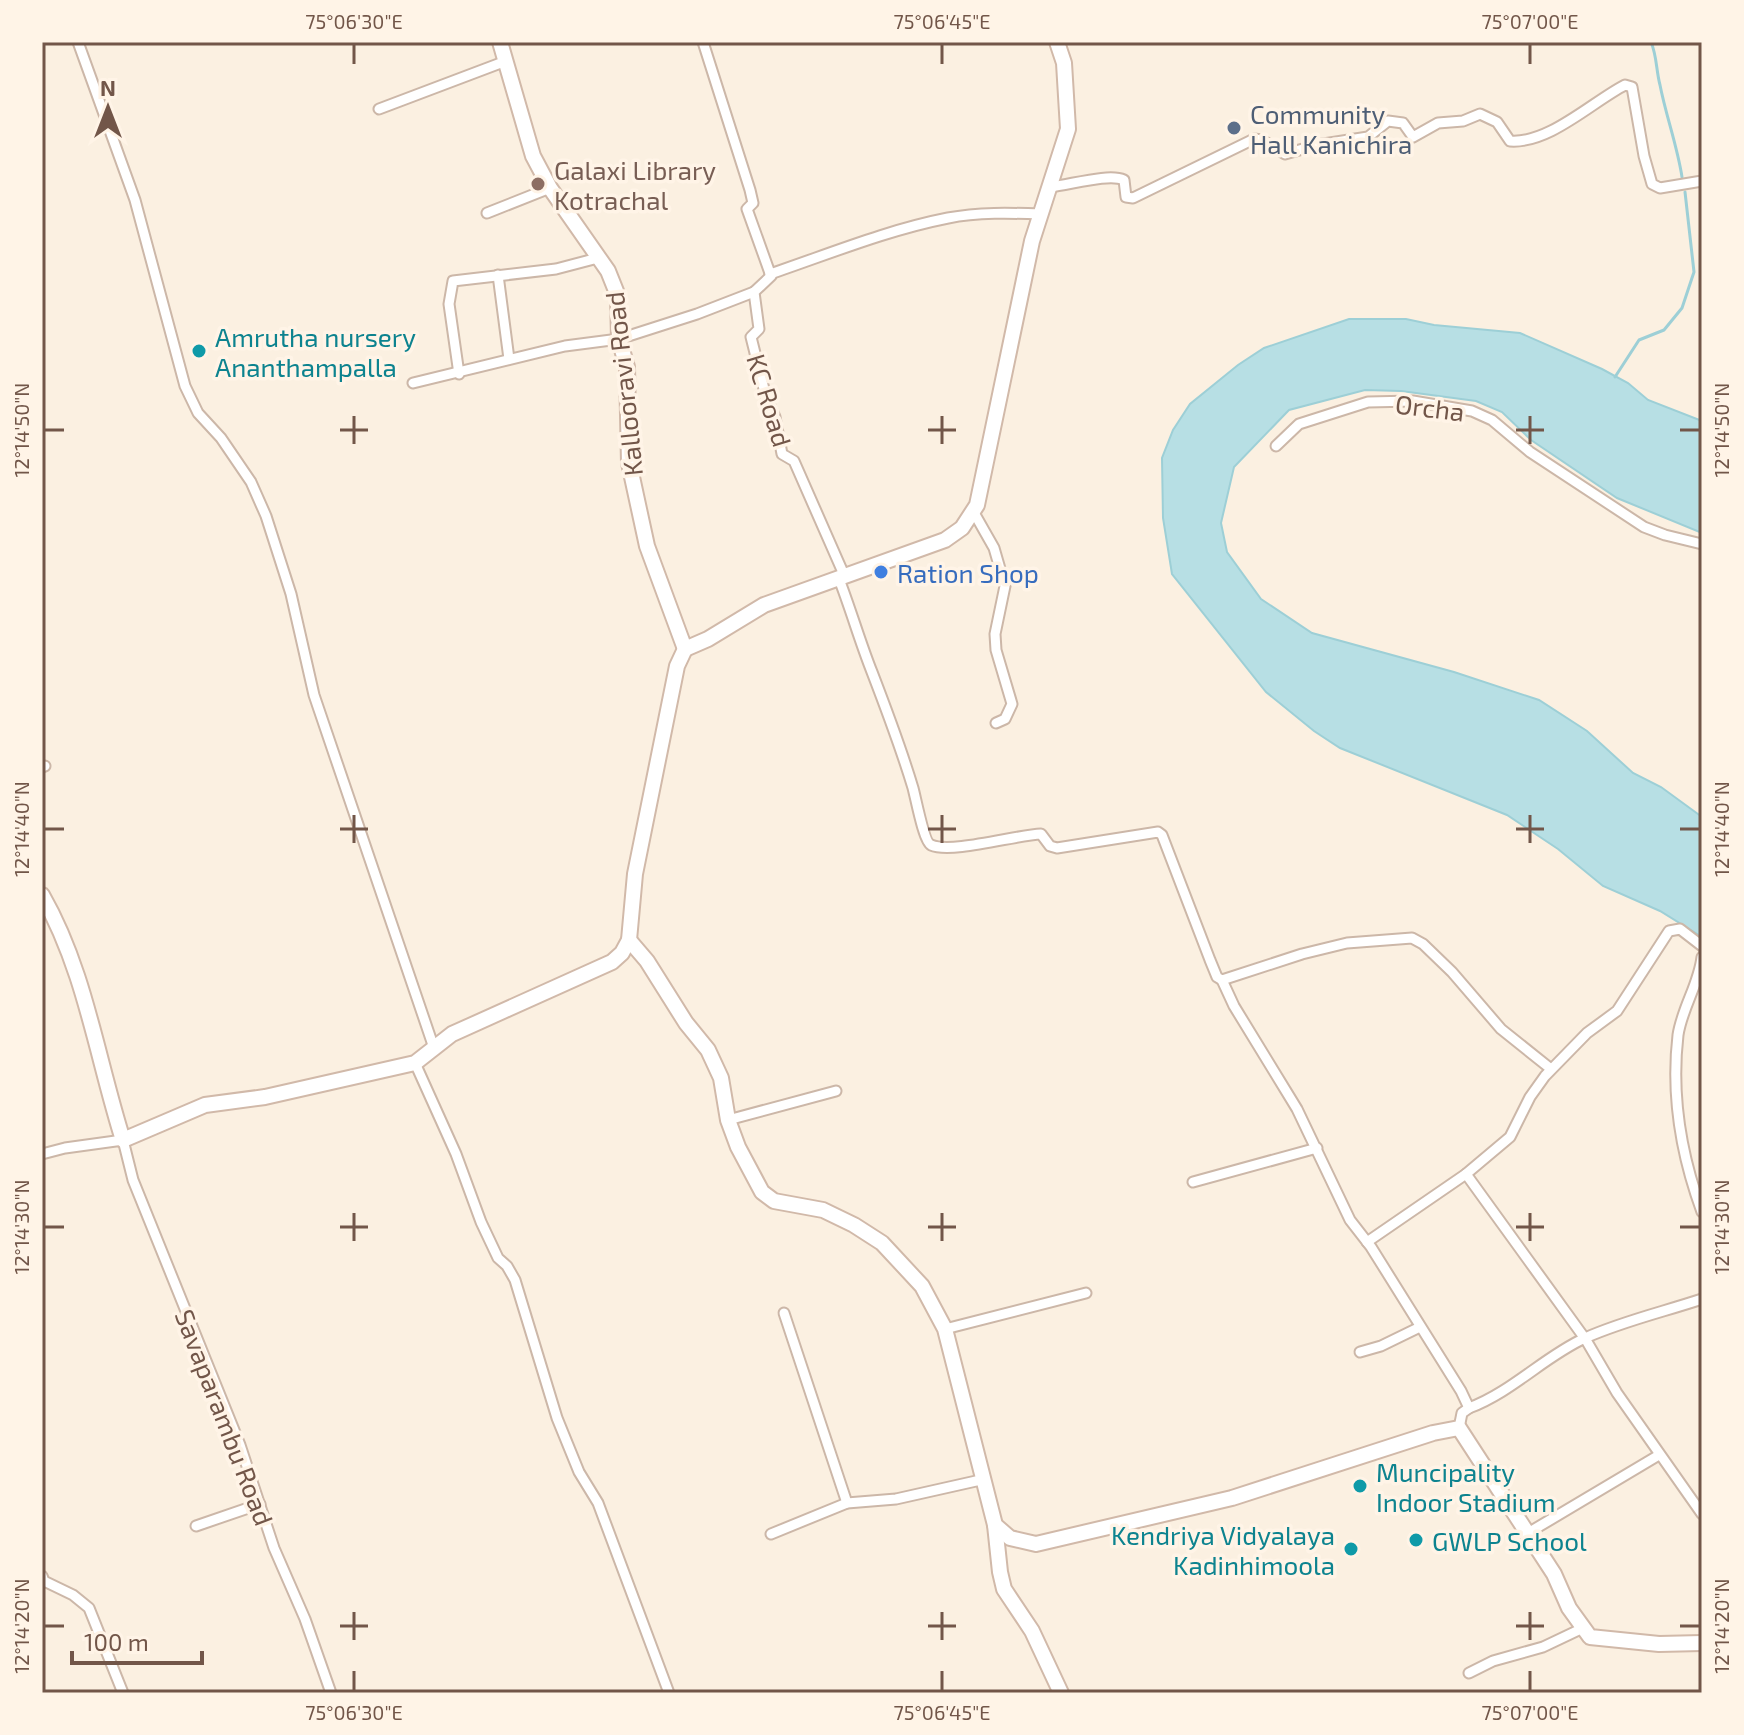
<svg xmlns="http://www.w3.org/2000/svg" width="1744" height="1735" font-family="'Exo 2',sans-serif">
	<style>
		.water { fill: #b7dfe4; stroke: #9dcfd6; stroke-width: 2 }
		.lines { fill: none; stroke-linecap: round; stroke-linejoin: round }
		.stream { stroke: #9dcfd6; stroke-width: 3 }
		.street-casing { stroke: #ccb7a8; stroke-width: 13 }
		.secondary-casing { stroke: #d1b9a9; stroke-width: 18 }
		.street { stroke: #fff; stroke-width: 9 }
		.secondary { stroke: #fff; stroke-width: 14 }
		.ticks { fill: none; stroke: #725649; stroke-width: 3 }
		.service-dot { fill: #5c6f8a; stroke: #fff4e7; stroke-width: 3 }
		.education-dot { fill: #8d6e63; stroke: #fff4e7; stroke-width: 3 }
		.culture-dot { fill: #0f9aa8; stroke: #fff4e7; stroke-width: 3 }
		.shop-dot { fill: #3f7fe0; stroke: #fff4e7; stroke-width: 3 }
		.labels { text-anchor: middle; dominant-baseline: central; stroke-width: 7; stroke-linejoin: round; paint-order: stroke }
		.service-label { font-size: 26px; fill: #4e5e75; stroke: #fff4e7; text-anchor: start }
		.education-label { font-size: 26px; fill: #785e54; stroke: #fff4e7; text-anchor: start }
		.culture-label { font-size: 26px; fill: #0d838f; stroke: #fff4e7; text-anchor: start }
		.street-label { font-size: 26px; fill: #725649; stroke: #fff4e7 }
		.shop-label { font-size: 26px; fill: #366cbe; stroke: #fff4e7; text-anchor: start }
		.neatline { fill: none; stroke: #725649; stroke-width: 3 }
		.ticks-label { font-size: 20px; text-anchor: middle; fill: #725649 }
	</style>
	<rect width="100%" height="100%" fill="#fbf0e1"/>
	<path class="water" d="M1349 319H1406L1434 325 1520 333 1602 369 1628 383 1648 400 1702 421V533L1617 498 1531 440 1502 412 1476 401 1401 391 1365 390 1289 410 1234 467 1221 523 1227 552 1261 599 1312 633 1454 672 1539 700 1587 731 1633 773 1661 787 1702 817V937L1660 911 1603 886 1558 849 1507 815 1340 748 1314 731 1266 692 1172 574 1163 518 1162 458 1173 430 1190 404 1238 365 1264 348Z"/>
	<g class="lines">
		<g class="stream">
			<path d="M1651 42C1657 56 1656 70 1660 85 1666 116 1677 145 1682 177"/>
			<path d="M1615 377 1639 340 1664 330 1682 308 1694 272 1685 192"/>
		</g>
		<g class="street-casing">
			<g id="street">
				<path d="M78 42 135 200 185 386 198 413 221 438 251 482 266 516 291 594 314 695 434 1048"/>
				<path d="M703 42 750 190 753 203 747 209 771 276 754 292 759 329 751 337 766 397 775 417 782 454 794 461 845 577"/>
				<path d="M379 109 506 61"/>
				<path d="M1050 187C1070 185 1109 173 1124 180L1126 197 1133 198 1254 139 1262 140 1285 154 1317 145 1368 137 1388 121 1403 123 1413 137 1438 123 1463 121 1480 114 1497 122 1510 141C1549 144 1592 102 1625 85L1632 87 1644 156 1652 184 1660 188 1702 181"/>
				<path d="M487 213 550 188"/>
				<path d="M770 274C829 254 887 230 948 218 978 212 1011 213 1041 214"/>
				<path d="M498 275 509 359"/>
				<path d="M459 374 449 304 453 281 556 269 598 258"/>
				<path d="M413 383 565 346 619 339 697 314 754 292"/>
				<path d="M1276 446 1299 424 1368 402 1413 401 1472 411 1492 420 1530 452 1644 527 1665 535 1702 544"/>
				<path d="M973 511 994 548 1005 586 995 634 996 650 1012 704 1005 719 996 723"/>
				<path d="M839 579C851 610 860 642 872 672 887 711 901 748 913 788 916 799 924 842 931 845 951 854 1016 835 1041 834L1050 846 1057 848 1158 832 1162 835 1210 960 1217 977 1222 980 1302 954 1347 943 1412 938 1423 944 1452 972 1501 1029 1551 1069"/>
				<path d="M42 767 45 766"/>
				<path d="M1702 957C1699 984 1682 1008 1678 1035 1671 1095 1681 1155 1702 1212"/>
				<path d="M1222 980 1234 1006 1297 1109 1350 1220 1371 1247 1461 1391 1469 1408 1462 1413 1459 1428"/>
				<path d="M415 1063 456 1154 481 1222 498 1258 507 1266 515 1280 557 1418 579 1472 598 1503 669 1693"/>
				<path d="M728 1120 836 1091"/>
				<path d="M42 1154 65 1148 123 1140 133 1180 240 1445 274 1548 305 1619 331 1693"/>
				<path d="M1466 1174 1586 1340 1617 1393 1702 1514"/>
				<path d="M1193 1182 1317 1148"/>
				<path d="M1367 1242 1466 1174 1510 1137 1530 1097 1545 1076 1587 1033 1617 1011 1669 931 1680 929 1702 946"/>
				<path d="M784 1313 847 1503"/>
				<path d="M945 1329 1086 1293"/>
				<path d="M1360 1352 1381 1346 1420 1327"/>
				<path d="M1469 1408C1512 1392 1545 1356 1585 1338 1623 1321 1663 1312 1702 1299"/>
				<path d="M196 1526 260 1504"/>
				<path d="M1528 1533 1659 1455"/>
				<path d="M771 1534 847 1503 896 1499 985 1479"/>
				<path d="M42 1576 44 1581 73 1595 89 1608 123 1693"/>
				<path d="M1469 1673 1493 1661 1543 1647 1583 1628"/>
			</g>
		</g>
		<g class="secondary-casing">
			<g id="secondary">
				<path d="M500 42 533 156 550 188 608 271 618 296 619 339 627 367 629 463 647 546 685 649"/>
				<path d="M685 649 708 639 764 605 945 540 962 528 977 505 1032 241 1068 129 1064 63 1057 42"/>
				<path d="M42 895C85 970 97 1058 123 1140L205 1105 265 1097 415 1063 452 1034 612 962 622 953 629 940 635 874 677 666 685 649"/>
				<path d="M629 940 647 961 686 1023 708 1050 721 1078 728 1120 738 1147 762 1192 774 1201 823 1210 854 1225 882 1243 922 1286 945 1329 995 1525 1010 1538 1036 1544 1232 1498 1433 1433 1459 1428 1554 1574 1569 1608 1590 1637 1659 1644 1702 1643"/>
				<path d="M995 1525 1000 1572 1004 1589 1032 1631 1061 1693"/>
			</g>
		</g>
		<use href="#street" class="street"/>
		<use href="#secondary" class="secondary"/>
	</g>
	<path class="ticks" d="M354 44V64M942 44V64M1530 44V64M354 416V444M942 416V444M1530 416V444M44 430H64M340 430H368M928 430H956M1516 430H1544M1680 430H1700M354 815V843M942 815V843M1530 815V843M44 829H64M340 829H368M928 829H956M1516 829H1544M1680 829H1700M354 1213V1241M942 1213V1241M1530 1213V1241M44 1227H64M340 1227H368M928 1227H956M1516 1227H1544M1680 1227H1700M354 1612V1640M942 1612V1640M1530 1612V1640M44 1626H64M340 1626H368M928 1626H956M1516 1626H1544M1680 1626H1700M354 1671V1691M942 1671V1691M1530 1671V1691"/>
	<circle class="service-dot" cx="1234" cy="128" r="8"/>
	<circle class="education-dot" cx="538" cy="184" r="8"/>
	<g class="culture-dot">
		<circle cx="199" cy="351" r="8"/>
		<circle cx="1360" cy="1486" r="8"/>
		<circle cx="1416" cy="1540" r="8"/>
		<circle cx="1351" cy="1549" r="8"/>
	</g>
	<circle class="shop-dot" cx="881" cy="572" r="8"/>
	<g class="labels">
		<g class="service-label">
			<text x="1250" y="113">Community<tspan x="1250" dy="30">Hall Kanichira</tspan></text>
		</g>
		<g class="education-label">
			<text x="554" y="169">Galaxi Library<tspan x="554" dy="30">Kotrachal</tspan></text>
		</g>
		<g class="culture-label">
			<text x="215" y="336">Amrutha nursery<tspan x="215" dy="30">Ananthampalla</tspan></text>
			<text x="1376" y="1471">Muncipality<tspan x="1376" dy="30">Indoor Stadium</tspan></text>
			<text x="1335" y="1534" text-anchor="end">Kendriya Vidyalaya<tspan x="1335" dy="30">Kadinhimoola</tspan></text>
			<text x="1432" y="1540">GWLP School</text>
		</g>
		<g class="street-label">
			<text transform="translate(623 384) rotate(-96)">Kallooravi Road</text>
			<text transform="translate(770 400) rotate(73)">KC Road</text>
			<text transform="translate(1430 407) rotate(7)">Orcha</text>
			<text transform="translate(225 1417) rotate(69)">Savaparambu Road</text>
		</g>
		<g class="shop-label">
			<text x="897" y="572">Ration Shop</text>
		</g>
	</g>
	<rect width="1744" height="1735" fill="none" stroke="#fff4e7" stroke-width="88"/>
	<g transform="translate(108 108)" stroke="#fff4e7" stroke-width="6" paint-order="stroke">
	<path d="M0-6L14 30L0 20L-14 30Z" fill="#725649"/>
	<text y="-12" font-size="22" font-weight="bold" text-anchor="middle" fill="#725649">N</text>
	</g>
	<path d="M72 1651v12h130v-12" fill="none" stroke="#725649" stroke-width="4"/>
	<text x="84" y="1651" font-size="24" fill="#725649" stroke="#fff4e7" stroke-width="6" paint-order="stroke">100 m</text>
	<rect x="44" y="44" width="1656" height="1647" class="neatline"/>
	<g class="ticks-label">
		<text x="354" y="29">75°06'30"E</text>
		<text x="942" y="29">75°06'45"E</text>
		<text x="1530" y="29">75°07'00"E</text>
		<text transform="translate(22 430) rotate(-90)" y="7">12°14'50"N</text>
		<text transform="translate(1722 430) rotate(-90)" y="7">12°14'50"N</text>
		<text transform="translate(22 829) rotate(-90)" y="7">12°14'40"N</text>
		<text transform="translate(1722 829) rotate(-90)" y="7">12°14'40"N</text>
		<text transform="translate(22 1227) rotate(-90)" y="7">12°14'30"N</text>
		<text transform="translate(1722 1227) rotate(-90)" y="7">12°14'30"N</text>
		<text transform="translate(22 1626) rotate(-90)" y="7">12°14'20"N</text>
		<text transform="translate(1722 1626) rotate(-90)" y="7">12°14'20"N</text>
		<text x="354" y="1720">75°06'30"E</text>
		<text x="942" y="1720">75°06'45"E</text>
		<text x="1530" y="1720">75°07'00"E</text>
	</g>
</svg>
